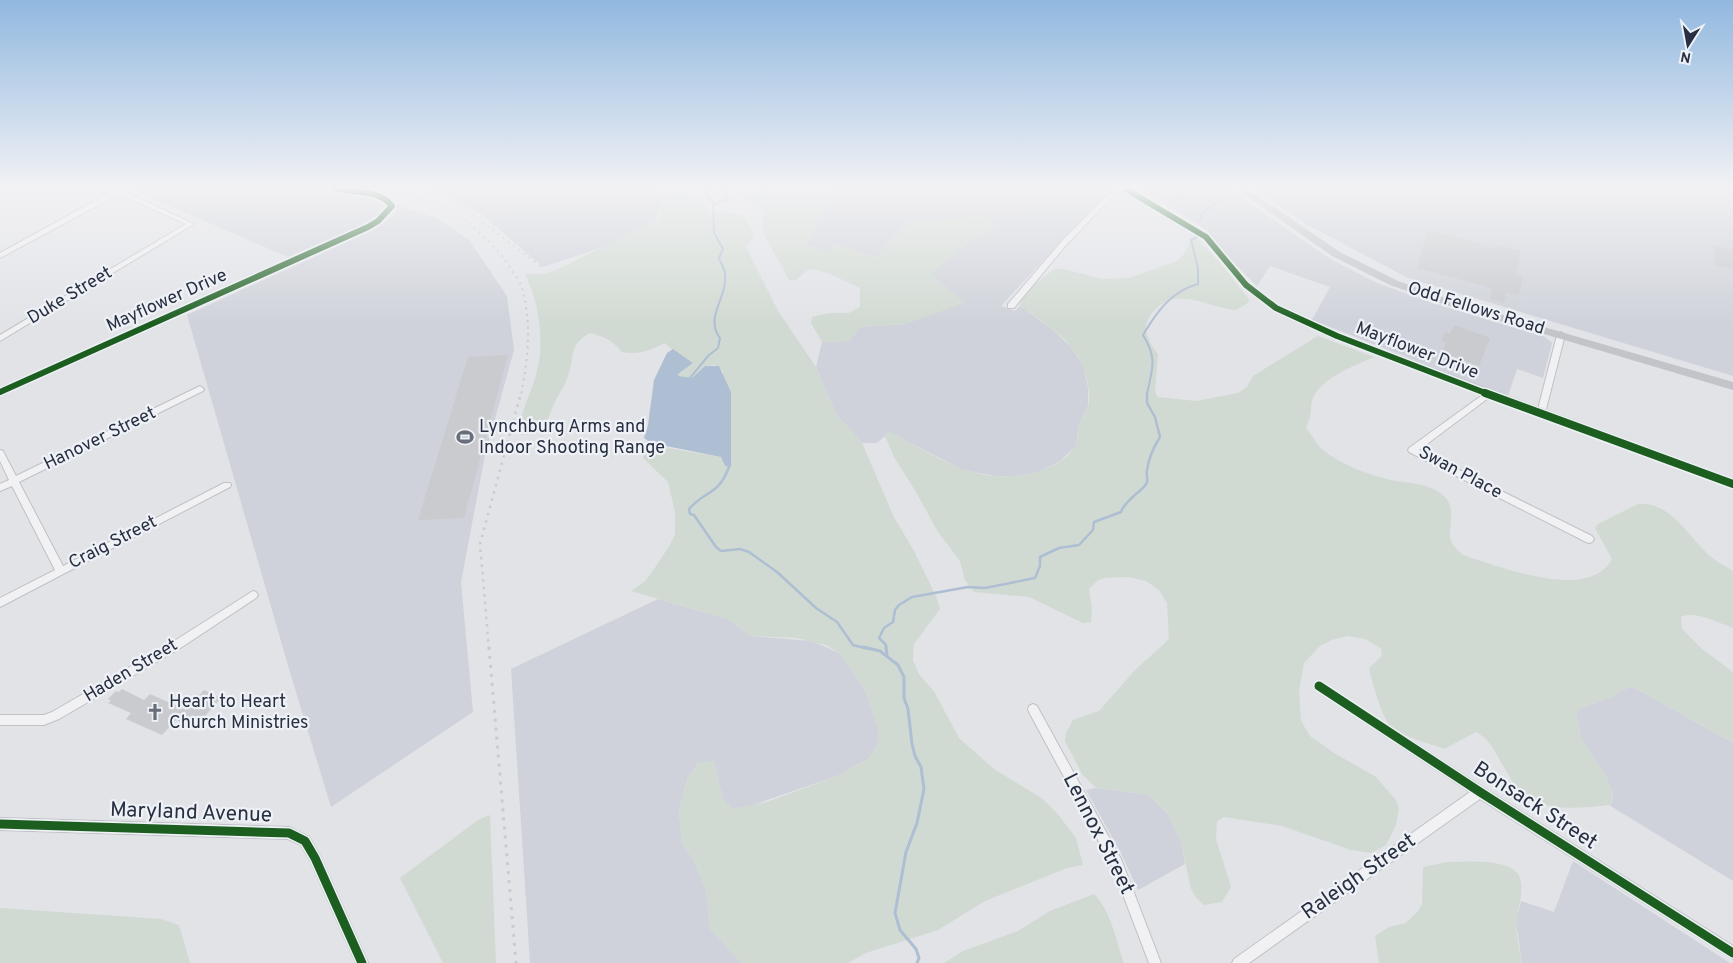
<svg xmlns="http://www.w3.org/2000/svg" width="1733" height="963" font-family="Overpass,sans-serif">
	<style>
		.built { fill: #cfd2da }
		.green { fill: #d1dad2 }
		.water { fill: #aebed3 }
		.lines { fill: none; stroke-linecap: round; stroke-linejoin: round }
		.stream-far2 { stroke: #aebed3; stroke-width: 2 }
		.stream-far1 { stroke: #aebed3; stroke-width: 2.5 }
		.stream { stroke: #aebed3; stroke-width: 3 }
		.building { fill: #c9cbcf }
		.street-casing { stroke: #bfc1c5; stroke-width: 2 }
		.street { fill: #f1f1f3; fill-rule: evenodd }
		.secondary { fill: #c2c4c9; fill-rule: evenodd }
		.rail-far2 { stroke: #cacbce; stroke-width: 2; stroke-dasharray: 2 4.5; stroke-linecap: butt }
		.rail-far1 { stroke: #cacbce; stroke-width: 2.5; stroke-dasharray: 2.5 5; stroke-linecap: butt }
		.rail { stroke: #cacbce; stroke-width: 3; stroke-dasharray: 3 6; stroke-linecap: butt }
		.cycleway-far2-casing { stroke: #eef1f6; stroke-width: 9 }
		.cycleway-far1-casing { stroke: #eef1f6; stroke-width: 11 }
		.cycleway-casing { stroke: #eef1f6; stroke-width: 12 }
		.cycleway-far2 { stroke: #1b5e20; stroke-width: 6 }
		.cycleway-far1 { stroke: #1b5e20; stroke-width: 8 }
		.cycleway { stroke: #1b5e20; stroke-width: 9 }
		.labels { text-anchor: middle; dominant-baseline: central; stroke-width: 4.5; stroke-linejoin: round; paint-order: stroke }
		.street-label { font-size: 18px; fill: #272f40; stroke: #eef1f6 }
		.poi-label { font-size: 18px; fill: #272f40; stroke: #eef1f6; text-anchor: start }
		.near-street-label { font-size: 21px; fill: #272f40; stroke: #eef1f6 }
	</style>
	<rect width="100%" height="100%" fill="#e1e3e7"/>
	<g class="built">
		<path d="M128 188H325L383 199 384 207 373 218 357 227 288 257Z"/>
		<path d="M424 188H663L662 206 652 227 597 249 543 267 481 214 441 193Z"/>
		<path d="M829 188H1111L1001 306 1015 311 1020 306 1052 329 1072 348 1083 365 1088 388V406L1079 424 1076 446 1060 461 1037 473 1016 476H996L963 470 893 434 887 432 885 436 877 443H862L836 414 816 367 822 342 850 341 859 327 905 324 963 302 930 274 968 243 998 225 888 241 878 258 835 244 828 252 806 245 815 232V222L831 207Z"/>
		<path d="M1139 188H1227L1332 260 1375 282 1432 303 1545 337 1552 343 1543 378 1517 369 1508 396 1312 320 1330 287 1270 266 1257 286 1228 257 1207 230Z"/>
		<path d="M1255 188H1733V376L1408 278 1304 223Z"/>
		<path d="M398 205 436 218 469 240 507 296 514 350 485 455 461 582 473 712 331 807 289 669 187 315 376 229 395 214Z"/>
		<path d="M658 599 728 619 750 636 812 641 839 653 864 688 879 730 877 746 868 759 837 776 750 806 732 809 723 799 714 761 698 763 688 777 679 810 682 844 693 858 706 891 710 929 742 963H530L511 669Z"/>
		<path d="M1627 688H1635L1733 743V881L1609 805 1612 802 1613 795 1607 778 1589 753 1581 737 1576 713 1580 708 1610 698Z"/>
		<path d="M1096 788 1149 795 1168 814 1181 842 1185 864 1138 890 1121 853 1086 790Z"/>
		<path d="M1573 861 1730 963H1522L1516 922 1521 901 1554 912Z"/>
	</g>
	<g class="green">
		<path d="M656 188C686 188 693 186 709 213L721 212 743 214 752 229 753 238 746 247 778 311 816 367 836 414 862 443 894 517 914 551 936 596 940 609 914 644 913 660 919 674 935 693 959 738 994 769 1043 799 1057 813 1076 838 1083 865 1067 868 985 901 938 930 866 953 848 963H742L710 929 706 891 693 858 682 844 679 810 688 777 698 763 714 761 723 799 732 809 767 802 837 776 868 759 877 746 879 730 864 688 839 653 826 645 797 638 750 636 728 619 631 591 644 582 650 575 670 545 675 534V512L668 482 643 458 646 441 673 449 721 457 725 466H731V392L723 376V371L715 365 705 366 692 378 679 376 678 374 693 363C684 356 672 351 665 343 651 350 639 355 622 352 613 341 604 336 590 333 568 345 575 357 568 376 565 385 560 392 556 400 545 420 548 439 518 434 520 413 530 396 536 375 545 343 540 305 525 274H542L554 271 657 220C666 208 662 201 656 188Z"/>
		<path d="M736 188H829L831 207 815 222V232L806 245 828 252 835 244 878 258 888 241 911 220 982 216 998 225 968 243 931 274 964 303 905 324 859 327 850 341 822 342 811 323 812 317 830 313H849L860 307V288C843 281 827 270 809 269L796 280H789L762 231 763 211 742 200Z"/>
		<path d="M1192 238H1197L1221 264 1249 299 1248 303 1236 310C1205 308 1174 282 1150 316 1141 328 1149 343 1158 354L1155 392 1158 397 1196 401 1238 393 1247 387 1253 376 1318 336 1374 357C1354 366 1328 375 1315 394 1310 401 1312 409 1310 417 1309 421 1307 424 1306 428 1312 434 1316 444 1322 449 1339 464 1369 475 1391 480 1406 483 1426 483 1439 492 1458 505 1449 520 1450 537 1451 544 1458 551 1463 555 1498 566 1589 603 1612 559L1595 528 1598 524 1638 504C1669 500 1690 538 1710 556 1717 562 1726 566 1733 571V628C1719 623 1695 610 1681 617L1682 629 1702 649 1733 672V743L1635 688H1627L1610 698 1580 708 1576 713C1578 722 1579 732 1583 740 1589 753 1623 792 1609 805 1580 808 1546 813 1521 793 1513 786 1508 772 1502 764 1495 751 1489 739 1476 732L1444 749C1429 743 1402 737 1390 726 1383 719 1371 680 1369 668L1382 656 1381 648 1365 639 1347 636 1332 640 1320 646 1304 663 1299 692 1301 721 1310 736 1334 753 1376 777 1396 800 1399 809 1396 825 1386 845 1372 853 1351 850 1282 826 1224 817 1217 821 1216 839 1231 887 1222 902 1204 905 1196 898 1191 889 1181 842 1168 814 1149 795 1096 788 1082 774 1065 741 1066 733 1073 720 1099 711 1136 669 1165 643 1169 638 1167 603 1159 590 1146 581 1129 577 1104 578 1098 580 1089 589 1092 609 1091 622 1083 623 1029 597 974 592 965 580 960 561 938 532 916 492 894 457 885 436 887 432 893 433C926 451 959 474 997 476 1023 478 1061 470 1075 446 1079 440 1077 430 1079 424 1081 418 1086 413 1088 407 1091 395 1087 377 1083 366 1072 339 1043 322 1020 306 1022 291 1044 278 1054 269H1064L1102 279 1129 278 1175 262 1184 254Z"/>
		<path d="M490 815 496 963H443L400 878 478 820Z"/>
		<path d="M1447 862C1464 862 1513 857 1520 878 1524 892 1518 907 1517 920 1515 934 1520 950 1522 963H1379L1375 936 1389 927 1406 923 1418 911 1422 904 1423 867Z"/>
		<path d="M1094 894C1111 911 1116 940 1124 963H944L963 951 1018 931 1050 911Z"/>
		<path d="M0 908 161 919 179 925 190 963H0Z"/>
	</g>
	<path class="water" d="M673 349 693 363 678 374 679 376 692 378 705 366H719L731 392V467L725 466 721 457 651 443 644 438 648 425 654 380 667 353Z"/>
	<g class="lines">
		<g class="stream-far2">
			<path d="M714 206 718 202 727 200 728 198 723 188"/>
			<path d="M1200 220 1203 212 1228 196"/>
			<path d="M690 378 708 356 718 348 720 338C704 317 728 298 725 273 724 268 721 263 719 258L723 249 714 233 713 202 707 197 704 188"/>
			<path d="M1147 394C1152 369 1158 359 1143 335 1156 313 1171 291 1198 284V268L1191 240 1197 237"/>
		</g>
		<g class="stream-far1">
			<path d="M729 467C718 496 707 489 689 509L690 514 694 515 716 547 721 551 740 549 749 552 777 572 816 608 837 622 853 645 869 649"/>
			<path d="M886 649V645L879 638 884 628 893 622 895 610 899 605 912 597 968 587 985 588 1035 578 1040 566V557L1059 548 1079 545 1093 530 1094 522 1121 512C1126 498 1146 489 1147 482 1148 478 1146 474 1147 470 1149 457 1153 448 1160 437L1155 417 1147 403V393"/>
		</g>
		<g class="stream">
			<path d="M863 647 880 651 898 665 904 677V698L908 709 912 744 915 756 921 767 924 789 917 823 906 852 895 913 900 930 916 949 919 958 917 963"/>
			<path d="M886 647 887 655"/>
		</g>
	</g>
	<g class="building">
		<path d="M1158 188H1177L1190 198 1178 203Z"/>
		<path d="M1428 229 1498 249 1499 245 1521 251 1517 274 1523 276 1519 296 1506 292 1504 303 1490 299 1492 288 1417 268Z"/>
		<path d="M1714 245 1733 250V269L1715 265Z"/>
		<path d="M1454 325 1490 338 1479 366 1442 352 1446 343 1441 341 1445 332 1450 334Z"/>
		<path d="M508 355 464 518 418 520 468 357Z"/>
		<path d="M122 689 144 700 150 694 186 710 204 690 221 698 197 725 184 719 181 722 176 720 162 735 126 719 131 713 108 703 111 701 108 699 116 691 119 692Z"/>
	</g>
	<g class="lines">
		<g class="street-casing">
			<g id="street">
				<path d="M108 188 121 190 194 224 0 341V335L186 224 119 194 0 258V253L113 191Z"/>
				<path d="M1115 188H1121L1066 245 1014 308H1008V304L1062 241Z"/>
				<path d="M1561 332 1565 335 1545 413 1541 416 1537 413 1557 335Z"/>
				<path d="M200 386 204 389 203 391 19 482 63 566 224 483H230L231 485 230 487 0 607V598L55 570 12 486 0 491V484L9 480 0 461V450L3 451 16 476Z"/>
				<path d="M1488 391 1492 394 1491 396 1419 450 1592 536 1594 539 1592 542 1589 543 1586 542 1409 452 1408 450 1409 448Z"/>
				<path d="M253 591 256 592 258 595 256 598 179 649 59 719 44 725H0V715H44L52 712 171 643Z"/>
				<path d="M1319 681 1484 788 1733 946V959L1480 799 1249 963H1232L1234 959 1470 792 1315 689 1314 686 1315 683Z"/>
				<path d="M1033 704 1037 706 1121 859 1161 963H1149L1112 866 1029 712 1028 709 1029 706Z"/>
				<path d="M0 818 289 827 309 837 319 854 368 963H356L311 862 301 845 288 839 0 830Z"/>
			</g>
		</g>
		<use href="#street" class="street"/>
		<g class="secondary">
			<path d="M329 188C351 187 383 187 397 206L381 223 371 229 0 396V387L365 225 375 219 387 206C373 189 345 201 329 188Z"/>
			<path d="M1119 188H1130L1209 235 1250 283 1280 306 1341 333 1733 479V489L1484 397 1333 339 1272 310 1242 287 1203 239Z"/>
			<path d="M1235 188H1246L1340 252 1398 281 1451 300 1733 382V390L1443 304 1390 285 1332 256Z"/>
		</g>
		<g class="rail-far2">
			<path d="M386 188C400 192 416 195 430 201 463 215 494 241 513 272 516 277 521 283 522 288 532 324 528 359 521 394"/>
			<path d="M419 191 455 201 543 268"/>
		</g>
		<path class="rail-far1" d="M489 649 480 544 521 393"/>
		<path class="rail" d="M489 647 516 963"/>
		<g class="cycleway-far2-casing">
			<g id="cycleway-far2">
				<path d="M1124 188 1206 237 1246 285 1276 308 1337 336 1488 394"/>
				<path d="M0 392 368 227 378 221 392 206C379 189 353 193 334 188"/>
			</g>
		</g>
		<g class="cycleway-far1-casing">
			<path id="cycleway-far1" d="M1485 393 1733 484"/>
		</g>
		<g class="cycleway-casing">
			<g id="cycleway">
				<path d="M1319 686 1480 792 1733 953"/>
				<path d="M0 824 289 833 305 841 315 858 362 963"/>
			</g>
		</g>
		<use href="#cycleway-far2" class="cycleway-far2"/>
		<use href="#cycleway-far1" class="cycleway-far1"/>
		<use href="#cycleway" class="cycleway"/>
	</g>
	<linearGradient id="sky" x2="0" y2="1"><stop stop-color="#91b8e0"/><stop offset="0.58" stop-color="#f2f2f4"/><stop offset="1" stop-color="#f2f2f4" stop-opacity="0"/></linearGradient>
	<rect width="1733" height="323" fill="url(#sky)"/>
	<defs>
		<g id="stadium-bare" transform="scale(1.35)"><path d="M0-5a6.5 5 0 1 0 0 10a6.5 5 0 1 0 0-10ZM-3.5-1.8h7v3.6h-7Z" fill="#686e7a" stroke="#eef1f6" stroke-width="2.5" paint-order="stroke"/></g>
		<g id="church-bare" transform="scale(1.35)"><path d="M-1.2-6h2.4v3.5h3.3v2.4h-3.3V6h-2.4V-.1h-3.3v-2.4h3.3Z" fill="#686e7a" stroke="#eef1f6" stroke-width="2.5" paint-order="stroke"/></g>
	</defs>
	<g fill-rule="evenodd">
		<use href="#stadium-bare" x="465" y="437"/>
		<use href="#church-bare" x="155" y="712"/>
	</g>
	<g class="labels">
		<g class="street-label">
			<text transform="translate(70 296) rotate(-31)">Duke Street</text>
			<text transform="translate(167 301) rotate(-24)">Mayflower Drive</text>
			<text transform="translate(1476 309) rotate(17)">Odd Fellows Road</text>
			<text transform="translate(1417 351) rotate(21)">Mayflower Drive</text>
			<text transform="translate(100 439) rotate(-26)">Hanover Street</text>
			<text transform="translate(1460 473) rotate(28)">Swan Place</text>
			<text transform="translate(113 543) rotate(-27)">Craig Street</text>
			<text transform="translate(131 671) rotate(-31)">Haden Street</text>
		</g>
		<g class="poi-label">
			<text x="479" y="427">Lynchburg Arms and<tspan x="479" dy="21">Indoor Shooting Range</tspan></text>
			<text x="169" y="702">Heart to Heart<tspan x="169" dy="21">Church Ministries</tspan></text>
		</g>
		<g class="near-street-label">
			<text transform="translate(1535 806) rotate(33)">Bonsack Street</text>
			<text transform="translate(191 813) rotate(2)">Maryland Avenue</text>
			<text transform="translate(1098 834) rotate(63)">Lennox Street</text>
			<text transform="translate(1359 877) rotate(-35)">Raleigh Street</text>
		</g>
	</g>
	<g transform="translate(1688 45) rotate(191)" stroke="#eef1f6" stroke-width="4" paint-order="stroke">
	<path d="M0-4L9 19L0 12L-9 19Z" fill="#272f40"/>
	<text y="-8" font-size="14" font-weight="bold" text-anchor="middle" fill="#272f40">N</text>
	</g>
</svg>
